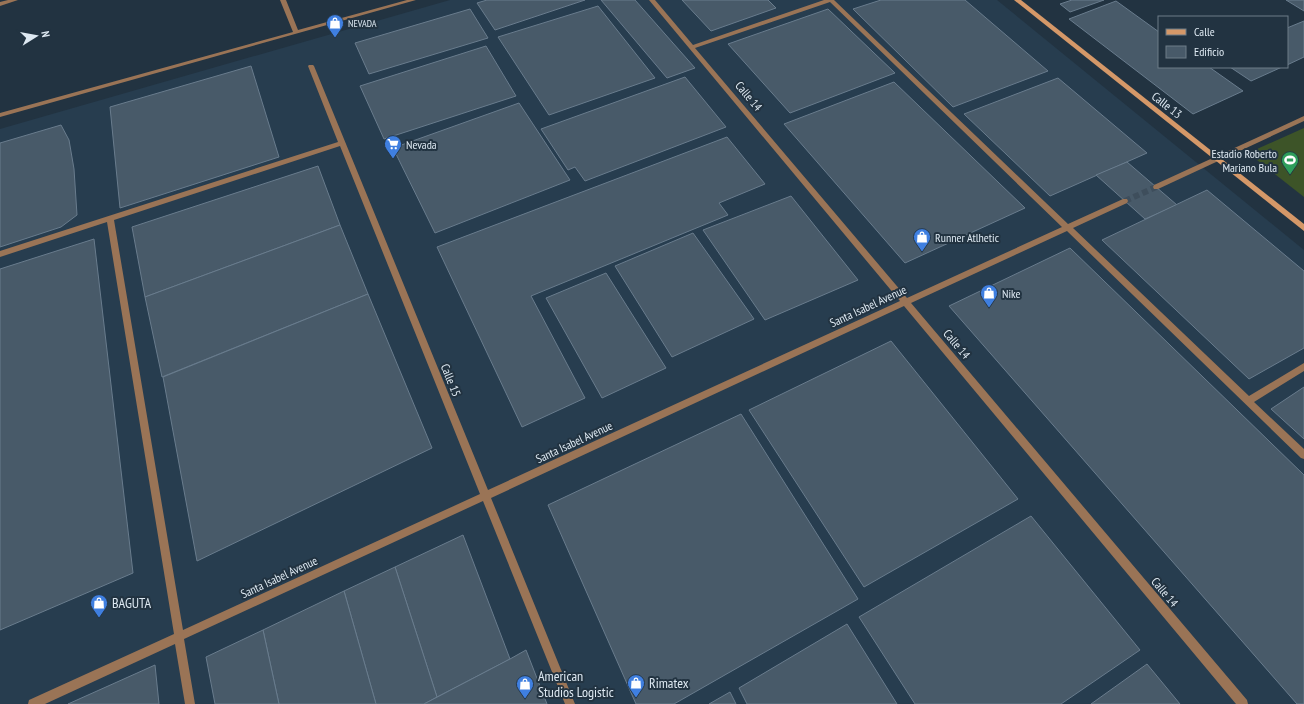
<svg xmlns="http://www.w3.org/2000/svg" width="1304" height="704" font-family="'PT Sans Narrow',sans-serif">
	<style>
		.built { fill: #273d4f }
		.green { fill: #3d5428 }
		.building { fill: #485a69; stroke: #697c8d }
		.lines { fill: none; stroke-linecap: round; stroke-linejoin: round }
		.minor-tunnel { stroke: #3e4e5c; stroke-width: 6; stroke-dasharray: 6 3.5; stroke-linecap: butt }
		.minor { fill: #9a7456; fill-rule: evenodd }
		.secondary { fill: #d59868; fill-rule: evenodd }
		.labels { text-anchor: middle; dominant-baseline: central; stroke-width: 4; stroke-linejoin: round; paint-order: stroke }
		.far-poi-label { font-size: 10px; fill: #dee9f2; stroke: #223341; text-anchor: start }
		.street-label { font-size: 12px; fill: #dee9f2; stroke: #223341 }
		.poi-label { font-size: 12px; fill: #dee9f2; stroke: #223341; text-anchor: start }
		.near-poi-label { font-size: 14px; fill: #dee9f2; stroke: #223341; text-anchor: start }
	</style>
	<rect width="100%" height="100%" fill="#223341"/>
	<path class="built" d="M450 0H997L1304 250V704H0V129Z"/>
	<path class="green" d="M1304 128V197L1248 153Z"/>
	<g class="building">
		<path d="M487 0H585L495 30 477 3Z"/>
		<path d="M601 0H635L695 68 667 78Z"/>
		<path d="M682 0H768L776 8 711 31Z"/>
		<path d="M881 0H965L1048 71 953 107 853 9Z"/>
		<path d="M1072 0H1104L1070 12 1060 4Z"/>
		<path d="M1286 0H1304V11Z"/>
		<path d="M1116 1 1159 32V67H1209L1243 91 1193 114 1069 19Z"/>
		<path d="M598 6 655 78 549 115 498 37Z"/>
		<path d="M470 9 488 38 369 74 355 43Z"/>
		<path d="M828 9 895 73 790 113 728 44Z"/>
		<path d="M1304 21V57L1287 65V28Z"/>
		<path d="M486 46 516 96 384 139 360 86Z"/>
		<path d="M251 66 279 157 120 208 110 107Z"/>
		<path d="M1230 67H1282L1251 81Z"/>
		<path d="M685 77 726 127 585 181 575 167 568 170 541 129Z"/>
		<path d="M1058 78 1147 153 1050 196 964 114Z"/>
		<path d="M894 82 1025 208 905 263 784 124Z"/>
		<path d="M519 103 570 180 435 233 393 148Z"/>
		<path d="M61 125 69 140 74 169 77 215 61 227 0 247V143Z"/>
		<path d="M727 137 765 184 719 203 728 215 531 296 585 398 522 427 437 247Z"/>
		<path d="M1127 162 1177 205 1145 219 1096 175Z"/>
		<path d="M318 166 340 225 145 297 132 227Z"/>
		<path d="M1207 190 1304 271V348L1249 379 1102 240Z"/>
		<path d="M791 196 858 280 765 320 703 230Z"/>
		<path d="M340 225 368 294 162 377 145 297Z"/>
		<path d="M693 233 754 319 672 357 615 266Z"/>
		<path d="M94 239 133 573 0 630V269Z"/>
		<path d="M1070 248 1304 475V704H1297L949 306Z"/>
		<path d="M606 273 666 368 602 398 546 298Z"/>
		<path d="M368 294 432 448 197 561 163 377Z"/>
		<path d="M891 341 1018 499 864 587 749 410Z"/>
		<path d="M1304 387V439L1271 409Z"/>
		<path d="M741 414 858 599 674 704H636L548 505Z"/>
		<path d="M1031 516 1140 650 1061 704H915L859 617Z"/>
		<path d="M463 535 510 659 437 697 395 567Z"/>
		<path d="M395 567 437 697 424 704H376L344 591Z"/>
		<path d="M344 591 376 704H279L263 630Z"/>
		<path d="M847 624 897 704H747L739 688Z"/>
		<path d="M263 630 279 704H215L206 657Z"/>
		<path d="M526 650 547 704H424L510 659Z"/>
		<path d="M1147 664 1180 704H1091Z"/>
		<path d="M155 665 159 704H68Z"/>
		<path d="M730 692 736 704H709Z"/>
	</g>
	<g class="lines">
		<path class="minor-tunnel" d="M1125 201 1156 187"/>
		<g class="minor">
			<path d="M8 0H18L0 6V2Z"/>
			<path d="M280 0H286L298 30 407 0H416L0 117V113L293 32Z"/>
			<path d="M649 0H655L693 45 824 0H834L1068 224 1123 199H1127L1128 201 1127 203 1073 228 1249 396 1304 363V371L1254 402 1304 449V459L1301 458 1067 231 911 303 1247 700 1248 704H1236L904 306 491 498 575 704H565L483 501 184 639 195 704H185L175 644 45 704H28L29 700 174 634 107 222 0 257V251L338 142 308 66 309 65H313L314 66 488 490 900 301ZM830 2 1062 227 907 298 695 48ZM340 146 480 494 183 630 114 220Z"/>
			<path d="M1304 116V121L1158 189H1154L1153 187 1154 185Z"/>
		</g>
		<path class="secondary" d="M1014 0H1021L1304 224V231Z"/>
	</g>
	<defs>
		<g id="shop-pin" transform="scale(0.9)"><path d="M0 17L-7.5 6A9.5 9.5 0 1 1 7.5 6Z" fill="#3f7fe0" stroke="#223341"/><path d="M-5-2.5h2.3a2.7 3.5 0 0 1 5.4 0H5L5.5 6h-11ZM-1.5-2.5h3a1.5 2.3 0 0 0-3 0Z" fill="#fff"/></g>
		<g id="supermarket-pin" transform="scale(0.9)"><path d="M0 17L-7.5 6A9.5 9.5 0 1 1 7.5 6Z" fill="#3f7fe0" stroke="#223341"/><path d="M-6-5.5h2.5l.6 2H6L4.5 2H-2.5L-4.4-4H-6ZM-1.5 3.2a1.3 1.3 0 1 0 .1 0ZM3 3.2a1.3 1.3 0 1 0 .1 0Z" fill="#fff"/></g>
		<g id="stadium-pin" transform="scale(0.9)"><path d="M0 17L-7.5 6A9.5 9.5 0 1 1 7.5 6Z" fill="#2e9e5b" stroke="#223341"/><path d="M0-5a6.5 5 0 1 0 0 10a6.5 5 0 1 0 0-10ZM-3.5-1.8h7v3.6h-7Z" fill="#fff"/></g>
	</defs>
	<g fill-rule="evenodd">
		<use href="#shop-pin" x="335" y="23"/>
		<use href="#supermarket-pin" x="393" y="144"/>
		<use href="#stadium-pin" x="1290" y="160"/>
		<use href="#shop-pin" x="922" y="237"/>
		<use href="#shop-pin" x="989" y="293"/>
		<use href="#shop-pin" x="99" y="603"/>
		<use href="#shop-pin" x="636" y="683"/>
		<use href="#shop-pin" x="525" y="684"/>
	</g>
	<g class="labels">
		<g class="far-poi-label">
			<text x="348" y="23">NEVADA</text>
		</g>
		<g class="street-label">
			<text transform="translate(749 96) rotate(50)">Calle 14</text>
			<text transform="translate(1167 105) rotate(38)">Calle 13</text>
			<text transform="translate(868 306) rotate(-25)">Santa Isabel Avenue</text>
			<text transform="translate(957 344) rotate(50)">Calle 14</text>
			<text transform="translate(451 380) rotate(68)">Calle 15</text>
			<text transform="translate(574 442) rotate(-25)">Santa Isabel Avenue</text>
			<text transform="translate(279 577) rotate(-25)">Santa Isabel Avenue</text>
			<text transform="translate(1165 592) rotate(50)">Calle 14</text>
		</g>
		<g class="poi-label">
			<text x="406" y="144">Nevada</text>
			<text x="1277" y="153" text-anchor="end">Estadio Roberto<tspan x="1277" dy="14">Mariano Bula</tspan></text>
			<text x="935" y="237">Runner Atlhetic</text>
			<text x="1002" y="293">Nike</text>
		</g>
		<g class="near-poi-label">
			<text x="112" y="603">BAGUTA</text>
			<text x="538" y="676">American<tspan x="538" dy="16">Studios Logistic</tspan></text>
			<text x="649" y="683">Rimatex</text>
		</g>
	</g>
	<rect x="1158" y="16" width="130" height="52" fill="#223341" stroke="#6d7c88"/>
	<rect x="1166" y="29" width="20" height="6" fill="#d59868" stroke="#6d7c88"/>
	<text x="1194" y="36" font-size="12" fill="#dee9f2">Calle</text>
	<rect x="1166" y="46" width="20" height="12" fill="#485a69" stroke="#6d7c88"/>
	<text x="1194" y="56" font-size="12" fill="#dee9f2">Edificio</text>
	<g transform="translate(36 36) rotate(79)" stroke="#223341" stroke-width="3" paint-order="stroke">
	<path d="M0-3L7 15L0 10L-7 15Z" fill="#dee9f2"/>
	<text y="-6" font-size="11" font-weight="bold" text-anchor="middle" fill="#dee9f2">N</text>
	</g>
</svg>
